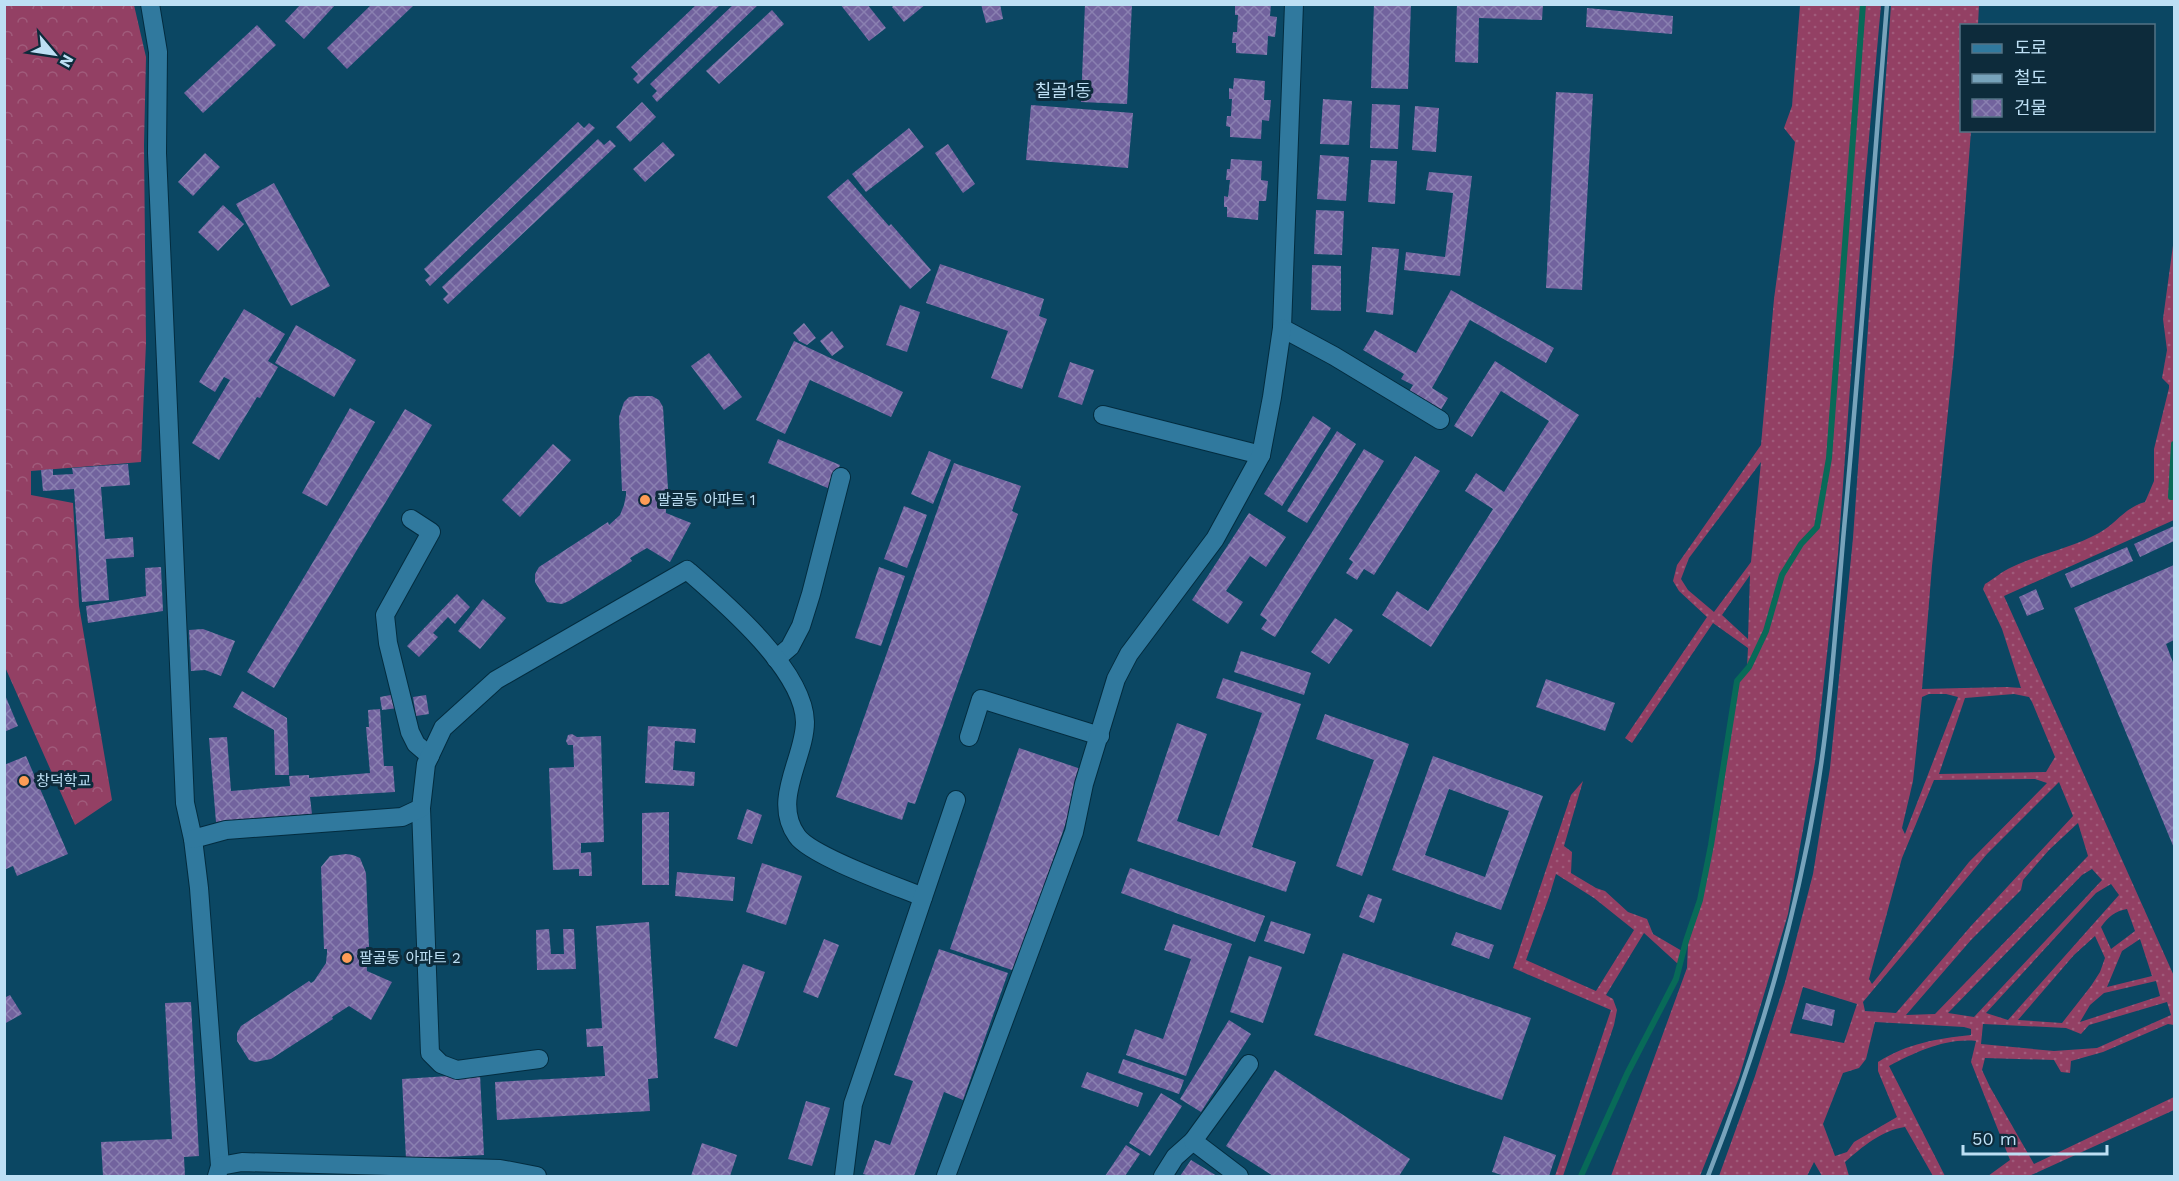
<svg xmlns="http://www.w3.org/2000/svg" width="2179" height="1181" font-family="'Work Sans','Noto Sans KR',sans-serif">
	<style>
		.grass { fill: url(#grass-dots); fill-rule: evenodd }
		.forest { fill: url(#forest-crowns) }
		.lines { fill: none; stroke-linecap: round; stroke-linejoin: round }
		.stream { stroke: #086a58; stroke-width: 6 }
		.building { fill: url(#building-cross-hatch); fill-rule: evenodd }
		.minor-casing { stroke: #032c3f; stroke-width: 20 }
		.minor { stroke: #30799e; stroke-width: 18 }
		.rail { stroke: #77a3bb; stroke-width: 4.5 }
		.poi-dot { fill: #fd9c56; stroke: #0d2b3b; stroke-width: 2 }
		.labels { text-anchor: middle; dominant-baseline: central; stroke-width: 6; stroke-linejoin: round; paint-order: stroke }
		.poi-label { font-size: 15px; fill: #bddff4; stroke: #0d2b3b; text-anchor: start }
		.quarter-label { font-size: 18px; fill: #bddff4; stroke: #0d2b3b }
	</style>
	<defs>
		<pattern id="grass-dots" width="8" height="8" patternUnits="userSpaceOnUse" patternTransform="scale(1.5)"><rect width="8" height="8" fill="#934064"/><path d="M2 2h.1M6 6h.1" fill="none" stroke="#a05b7b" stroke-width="1.8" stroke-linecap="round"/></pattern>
		<pattern id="forest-crowns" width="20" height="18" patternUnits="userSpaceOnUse" patternTransform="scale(1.5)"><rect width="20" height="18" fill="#934064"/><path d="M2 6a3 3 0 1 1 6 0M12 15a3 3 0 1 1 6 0" fill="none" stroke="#a05b7b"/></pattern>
		<pattern id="building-cross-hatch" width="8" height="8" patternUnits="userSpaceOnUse" patternTransform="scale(1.5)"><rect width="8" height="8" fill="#72639e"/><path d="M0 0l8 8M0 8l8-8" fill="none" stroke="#8a80b1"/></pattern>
	</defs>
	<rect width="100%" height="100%" fill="#0b4763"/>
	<g class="grass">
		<path d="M1800 5H1862L1827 458 1815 526 1800 543 1781 575 1764 630 1747 666 1748 648 1713 623 1632 743 1625 738 1707 617 1679 591 1673 581 1677 565 1761 445 1774 299 1795 142 1784 128 1792 106ZM1761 462 1751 562 1714 612 1688 590 1681 579 1689 558ZM1750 575 1748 639 1722 615Z"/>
		<path d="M1864 5H1881L1864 193 1838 554 1815 762 1788 914 1739 1078 1700 1176H1611L1687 968 1688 943 1702 901 1721 801 1738 682 1750 667 1767 631 1783 576 1802 545 1818 528 1830 459Z"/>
		<path d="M1891 5H1979L1978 25 1962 26V130L1971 131 1954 353 1932 566 1922 689 2007 687 2021 688 2002 629 1983 589 1985 584C1994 579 2002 571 2012 567 2041 553 2072 548 2099 533 2117 523 2124 508 2145 502L2154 481V449L2169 388V385L2162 378 2167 350 2163 319 2174 238V439L2169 496 2172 497 2174 461V520L2004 596 2174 976V1025L2168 1024 2103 1052 2071 1061 2070 1073 2061 1072 2054 1060 1985 1058 1982 1070 1990 1087 2034 1164 2174 1097V1110L2029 1176H1988L2010 1160 1971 1062 1976 1041C1945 1038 1916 1052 1889 1066L1945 1176H1933L1905 1127C1882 1130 1862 1147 1845 1162L1849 1176H1822L1814 1162 1807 1176H1719L1755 1076 1785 982 1813 874 1830 768 1853 538ZM1929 694H1946L1958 697 1905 834 1902 828 1913 781 1922 697ZM2014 694 2029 697 2032 702 2055 757 2046 772 1939 774 1965 698ZM2035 779 2047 783 1969 862 1872 984 1869 979 1902 858 1934 780ZM2059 782 2073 816 1971 926 1896 1013 1865 1011 1863 1002 1873 990 1987 854ZM2078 823 2088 856 1935 1014 1906 1015 1971 940 2021 890 2023 880 2049 850ZM2092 869 2102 880 1974 1017 1948 1013 2082 875ZM2111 884 2119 895 2008 1020 1986 1013 2096 893ZM2127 909 2135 931 2111 949 2101 927C2108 917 2115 911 2127 909ZM2095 936 2105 958 2100 972 2091 986 2062 1023 2018 1020 2074 955ZM2140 939 2152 976 2107 987 2122 951ZM2156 981 2160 996 2080 1022 2090 1005 2104 993ZM1803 987 1857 1004 1844 1043 1790 1033ZM2167 1002 2171 1015 2097 1048 2054 1051 1981 1044 1983 1024 2066 1028 2081 1034 2089 1025ZM1875 1022 1964 1027 1971 1029V1035C1935 1039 1909 1043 1878 1062V1071L1897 1117 1854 1142 1847 1152 1835 1156 1823 1124 1843 1073 1859 1068 1866 1059Z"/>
		<path d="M1583 781 1564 846 1572 852 1571 873 1596 888 1605 891 1628 912 1647 919 1653 934 1682 951 1678 964 1644 933 1606 995 1613 999 1617 1010 1614 1025 1563 1176H1555L1611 1010 1513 968 1571 795ZM1556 874 1594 898 1634 930 1596 991 1526 960 1549 897Z"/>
	</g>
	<path class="forest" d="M4 5H134L146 57 144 145 146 343 141 462 31 471V495L73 503 79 606 112 800 75 825 5 667Z"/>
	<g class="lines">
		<g class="stream">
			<path d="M2171 497 2174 444"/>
			<path d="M1581 1176 1627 1074 1676 979 1686 941 1700 900 1711 845 1737 681 1749 667 1766 631 1782 575 1801 544 1817 527 1829 458 1863 4"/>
		</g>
	</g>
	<g class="building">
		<path d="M301 4H336L304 39 285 21Z"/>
		<path d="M372 4H415L347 69 327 48Z"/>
		<path d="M697 4H721L638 84 633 79 638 74 631 67Z"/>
		<path d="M734 4H759L657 102 652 96 657 91 650 84Z"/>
		<path d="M840 4H867L886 28 869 41Z"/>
		<path d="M895 4H926L904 22 892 7Z"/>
		<path d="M981 4H1000L1003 19 986 23Z"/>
		<path d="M1085 4H1132L1127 104 1081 102Z"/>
		<path d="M1239 4H1271L1270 16 1277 17 1275 37 1268 36 1267 55 1236 53V43H1232L1233 32H1237L1238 15H1235V5Z"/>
		<path d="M1374 4H1411L1408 89 1371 88Z"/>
		<path d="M1457 4H1543L1542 20 1479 18 1478 63 1455 62Z"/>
		<path d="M1587 8 1673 16 1672 34 1586 27Z"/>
		<path d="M772 10 784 24 719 84 706 71Z"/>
		<path d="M257 25 276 45 203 113 184 93Z"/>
		<path d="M1234 78 1265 81 1264 100H1271L1269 121 1262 120 1261 139 1230 137V127L1226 126 1227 116H1231L1232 99H1229V88L1233 89Z"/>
		<path d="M1556 92 1593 94 1582 290 1546 288Z"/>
		<path d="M1323 99 1352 101 1349 145 1320 144Z"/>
		<path d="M642 102 656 117 630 142 616 127Z"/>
		<path d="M1372 104 1400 105 1398 149 1370 148Z"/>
		<path d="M1031 105 1133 113 1128 168 1026 160Z"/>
		<path d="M1415 106 1439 108 1436 152 1412 150Z"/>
		<path d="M578 122 584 128 589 123 595 128 430 286 425 280 430 276 424 269Z"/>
		<path d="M909 128 924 147 866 192 852 174Z"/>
		<path d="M598 139 604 145 610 140 616 146 448 304 443 299 448 294 442 287Z"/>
		<path d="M663 142 675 155 645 182 633 169Z"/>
		<path d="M948 144 975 184 963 193 935 153Z"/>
		<path d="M205 153 220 167 193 196 178 182Z"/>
		<path d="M1320 155 1349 157 1346 201 1317 199Z"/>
		<path d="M1231 159 1262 161 1261 180 1268 181 1266 201H1259L1258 220 1227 217V207H1224V196L1228 197 1230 180H1226L1227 169H1230Z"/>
		<path d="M1371 160 1397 161 1395 204 1368 202Z"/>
		<path d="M1429 172 1472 176 1460 276 1404 270 1406 252 1445 257 1453 193 1426 190Z"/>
		<path d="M848 179 889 226 891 224 931 270 910 289 827 197Z"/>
		<path d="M274 183 330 286 291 306 236 204Z"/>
		<path d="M223 205 244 224 218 251 198 232Z"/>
		<path d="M1316 210 1344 211 1342 255 1314 254Z"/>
		<path d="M1372 247 1399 249 1393 315 1366 312Z"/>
		<path d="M940 264 1044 299 1039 316 1047 319 1022 389 991 378 1008 331 926 303Z"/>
		<path d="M1312 265 1341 266V311L1311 310Z"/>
		<path d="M1451 290 1554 348 1546 363 1470 320 1432 388 1448 398 1439 413 1407 395 1413 385 1401 379 1404 374 1363 350 1375 330 1416 353Z"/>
		<path d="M900 305 920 312 907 352 886 345Z"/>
		<path d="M244 309 285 334 268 361 278 367 260 398 257 397 219 460 192 443 230 380 224 377 215 392 199 382Z"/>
		<path d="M804 323 816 338 807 345 799 341 793 333Z"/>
		<path d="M296 325 356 360 334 397 275 363Z"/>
		<path d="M832 331 844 347 832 356 820 341Z"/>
		<path d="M794 341 903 392 891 417 810 380 785 434 756 420Z"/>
		<path d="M709 353 742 397 724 410 691 366Z"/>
		<path d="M1495 361 1579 415 1431 647 1382 615 1397 591 1428 611 1493 509 1465 491 1476 473 1504 492 1549 421 1501 391 1472 437 1454 426Z"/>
		<path d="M1070 362 1094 370 1082 405 1058 397Z"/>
		<path d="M636 396H652L659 400 663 407 668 489H665L666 513 691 523 670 562 647 548 630 558 632 561 569 601 562 604 547 602 535 582V574L539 567 608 522 609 525 620 515 624 505 626 495V491H622L619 417 624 402 629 397Z"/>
		<path d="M350 408 375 422 327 506 302 493Z"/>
		<path d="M405 409 432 425 274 688 247 672Z"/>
		<path d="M1313 416 1331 428 1282 506 1264 494Z"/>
		<path d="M1337 431 1356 444 1307 523 1287 511Z"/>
		<path d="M778 439 840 465 830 489 768 463Z"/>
		<path d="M553 444 571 460 520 517 502 500Z"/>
		<path d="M1364 449 1384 461 1275 637 1261 629 1267 620 1260 615Z"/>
		<path d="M929 451 951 460 933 504 911 494Z"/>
		<path d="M1415 456 1440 471 1374 575 1364 569 1357 580 1346 573 1353 562 1349 559Z"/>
		<path d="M954 463 1021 486 1012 511 1018 514 915 804 908 802 902 820 836 797Z"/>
		<path d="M128 464 130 485 101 487 105 539 133 537 134 557 106 559 109 600 82 602 74 489 43 491 41 470 53 469V475L73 474 72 468Z"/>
		<path d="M904 506 927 515 907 568 884 559Z"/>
		<path d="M1249 513 1286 537 1266 567 1250 556 1226 591 1243 602 1228 624 1192 600Z"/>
		<path d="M2174 526V541L2140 557 2134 544Z"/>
		<path d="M2127 547 2133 561 2071 588 2065 574Z"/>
		<path d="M2174 565V640L2166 644 2174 665V848L2074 608Z"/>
		<path d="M161 567 163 611 88 623 86 606 146 596 145 568Z"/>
		<path d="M879 567 905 576 881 646 855 638Z"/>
		<path d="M2036 589 2044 609 2027 616 2019 597Z"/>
		<path d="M457 594 470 607 455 624 448 617 433 633 438 637 419 657 407 646Z"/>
		<path d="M483 599 506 618 480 649 458 631Z"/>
		<path d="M1335 618 1353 630 1329 664 1311 652Z"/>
		<path d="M203 629 235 641 221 676 205 670 191 671 189 630Z"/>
		<path d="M1241 651 1311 673 1304 695 1234 672Z"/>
		<path d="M1223 678 1301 704 1252 847 1296 862 1286 892 1137 841 1177 723 1207 734 1177 821 1219 836 1262 713 1216 698Z"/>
		<path d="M1546 679 1615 703 1605 731 1536 707Z"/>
		<path d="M242 691 287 718 289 775H275L274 730 233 707Z"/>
		<path d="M396 694 398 708 382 710 380 697Z"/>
		<path d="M5 695 18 726 4 732Z"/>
		<path d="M426 695 429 714 416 716 413 697Z"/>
		<path d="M380 709 384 766H393L395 792 310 797 312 814 216 822 209 738 227 737 231 791 290 786 289 776 309 775V778L370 773 366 727H369L368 710Z"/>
		<path d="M1325 714 1409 744 1362 876 1336 866 1374 760 1316 739Z"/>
		<path d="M648 726 696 729 695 743 675 741 673 770 695 772 694 786 645 783Z"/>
		<path d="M572 734 577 737 601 736 604 842 581 843V853L591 852 592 876H579V869L553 870 549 768 574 767 573 745H568L566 741 568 735Z"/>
		<path d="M1019 748 1084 770 1015 971 950 949Z"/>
		<path d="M26 756 68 854 17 876 13 866 4 870V765Z"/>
		<path d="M1433 756 1543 796 1501 910 1392 870ZM1449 789 1509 811 1485 877 1425 855Z"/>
		<path d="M747 809 762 815 752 844 737 839Z"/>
		<path d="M669 812V885H642V813Z"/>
		<path d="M346 854 353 855 360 858 366 873 369 947H366L367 971 392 982 371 1020 349 1006 332 1017 333 1019 271 1059 255 1062 249 1060 237 1041V1033L241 1026 309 981 311 983 314 981 326 963 327 953V949H324L321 867 330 856Z"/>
		<path d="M762 863 802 876 786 925 746 912Z"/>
		<path d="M1130 868 1265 916 1255 942 1121 893Z"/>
		<path d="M677 872 735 877 733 901 675 896Z"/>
		<path d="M1368 894 1382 899 1374 923 1359 917Z"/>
		<path d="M1271 921 1311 934 1304 954 1264 941Z"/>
		<path d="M649 922 658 1078 648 1079 650 1111 497 1120 495 1082 605 1076 603 1046 587 1047 586 1029 602 1028 596 926Z"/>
		<path d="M1173 924 1232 944 1186 1076 1126 1055 1135 1029 1163 1039 1191 959 1164 950Z"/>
		<path d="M549 929 551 954H564L563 929H574L576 969 537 970 536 930Z"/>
		<path d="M1456 932 1494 945 1489 959 1451 945Z"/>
		<path d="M824 939 839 945 818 998 803 992Z"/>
		<path d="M939 949 1008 973 963 1100 944 1092 914 1176H871L863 1174 875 1140 890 1145 913 1081 894 1075Z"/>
		<path d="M1343 953 1531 1018 1502 1100 1314 1035Z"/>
		<path d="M1249 956 1282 967 1263 1023 1230 1012Z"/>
		<path d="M743 964 765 972 737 1047 714 1038Z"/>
		<path d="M10 995 22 1014 4 1024V998Z"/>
		<path d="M191 1002 199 1156 184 1157 185 1176H103L101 1142 172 1139 165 1003Z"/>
		<path d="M1806 1003 1835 1010 1832 1026 1802 1019Z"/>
		<path d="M1229 1020 1251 1034 1201 1112 1180 1099Z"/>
		<path d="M1123 1059 1184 1080 1179 1094 1118 1073Z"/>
		<path d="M1275 1070 1410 1159 1399 1176H1273L1226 1146Z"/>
		<path d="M1087 1072 1143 1093 1138 1107 1081 1087Z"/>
		<path d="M480 1074 484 1155 406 1159 402 1079Z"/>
		<path d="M1161 1093 1182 1106 1150 1156 1129 1143Z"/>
		<path d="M806 1101 830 1108 812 1166 788 1159Z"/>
		<path d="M1504 1136 1556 1155 1549 1176H1505L1492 1172Z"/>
		<path d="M702 1143 737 1155 730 1176H691Z"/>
		<path d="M1126 1145 1140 1154 1125 1176H1105Z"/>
		<path d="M1191 1160 1217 1176H1180Z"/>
	</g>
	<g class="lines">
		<g class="minor-casing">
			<g id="minor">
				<path d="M150 4 158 52 157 153 185 803 193 839 199 888 220 1166 217 1176"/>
				<path d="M1294 4 1282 328 1334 356 1440 420"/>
				<path d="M1103 415 1261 455"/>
				<path d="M411 519 431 532 385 615 388 643 410 732 416 744 430 756"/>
				<path d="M776 659 790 647 801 626 811 594 841 477"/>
				<path d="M969 737 981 699 1100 736"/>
				<path d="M421 808 430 1053 441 1064 457 1070 539 1059"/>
				<path d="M193 839 226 830 402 817 421 808 426 764 443 728 496 680 687 570C724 602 804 670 805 722 805 758 771 800 797 836 811 856 896 886 923 897"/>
				<path d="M220 1166 242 1162 500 1169 537 1176"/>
				<path d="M844 1176 853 1104 956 800"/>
				<path d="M946 1176 1074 832 1084 784 1116 679 1129 654 1215 539 1261 455 1272 397 1282 328"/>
				<path d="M1163 1176 1175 1157 1193 1141"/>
				<path d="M1239 1176 1193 1141 1249 1064"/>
			</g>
		</g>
		<use href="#minor" class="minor"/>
		<path class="rail" d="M1708 1176C1756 1054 1794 927 1816 797 1831 709 1836 619 1844 529 1860 355 1873 180 1887 4"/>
	</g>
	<g class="poi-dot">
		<circle cx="645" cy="500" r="6"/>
		<circle cx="24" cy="781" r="6"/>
		<circle cx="347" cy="958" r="6"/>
	</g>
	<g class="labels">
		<g class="poi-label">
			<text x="657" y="500">팔골동 아파트 1</text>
			<text x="36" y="781">창덕학교</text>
			<text x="359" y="958">팔골동 아파트 2</text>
		</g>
		<g class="quarter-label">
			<text x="1063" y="90">칠골1동</text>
		</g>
	</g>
	<rect width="2179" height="1181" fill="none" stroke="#bddff4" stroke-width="12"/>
	<rect x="1960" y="24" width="195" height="108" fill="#0d2b3b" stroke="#537385" stroke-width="1.5"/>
	<rect x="1972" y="44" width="30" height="9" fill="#30799e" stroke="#537385" stroke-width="1.5"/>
	<text x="2014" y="54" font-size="18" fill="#bddff4">도로</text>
	<rect x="1972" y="74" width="30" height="9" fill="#77a3bb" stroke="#537385" stroke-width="1.5"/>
	<text x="2014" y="84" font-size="18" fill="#bddff4">철도</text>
	<rect x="1972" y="99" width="30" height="18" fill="url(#building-cross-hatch)" stroke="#537385" stroke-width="1.5"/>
	<text x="2014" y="114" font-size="18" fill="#bddff4">건물</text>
	<g transform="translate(54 54) rotate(119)" stroke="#0d2b3b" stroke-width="4.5" paint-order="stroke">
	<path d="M0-4.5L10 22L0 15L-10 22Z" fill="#bddff4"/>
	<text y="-9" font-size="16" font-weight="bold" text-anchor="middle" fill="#bddff4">N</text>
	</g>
	<path d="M1963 1145v9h144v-9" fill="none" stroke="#bddff4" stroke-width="3"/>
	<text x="1972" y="1145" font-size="18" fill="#bddff4" stroke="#0d2b3b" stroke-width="4.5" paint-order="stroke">50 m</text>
</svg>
